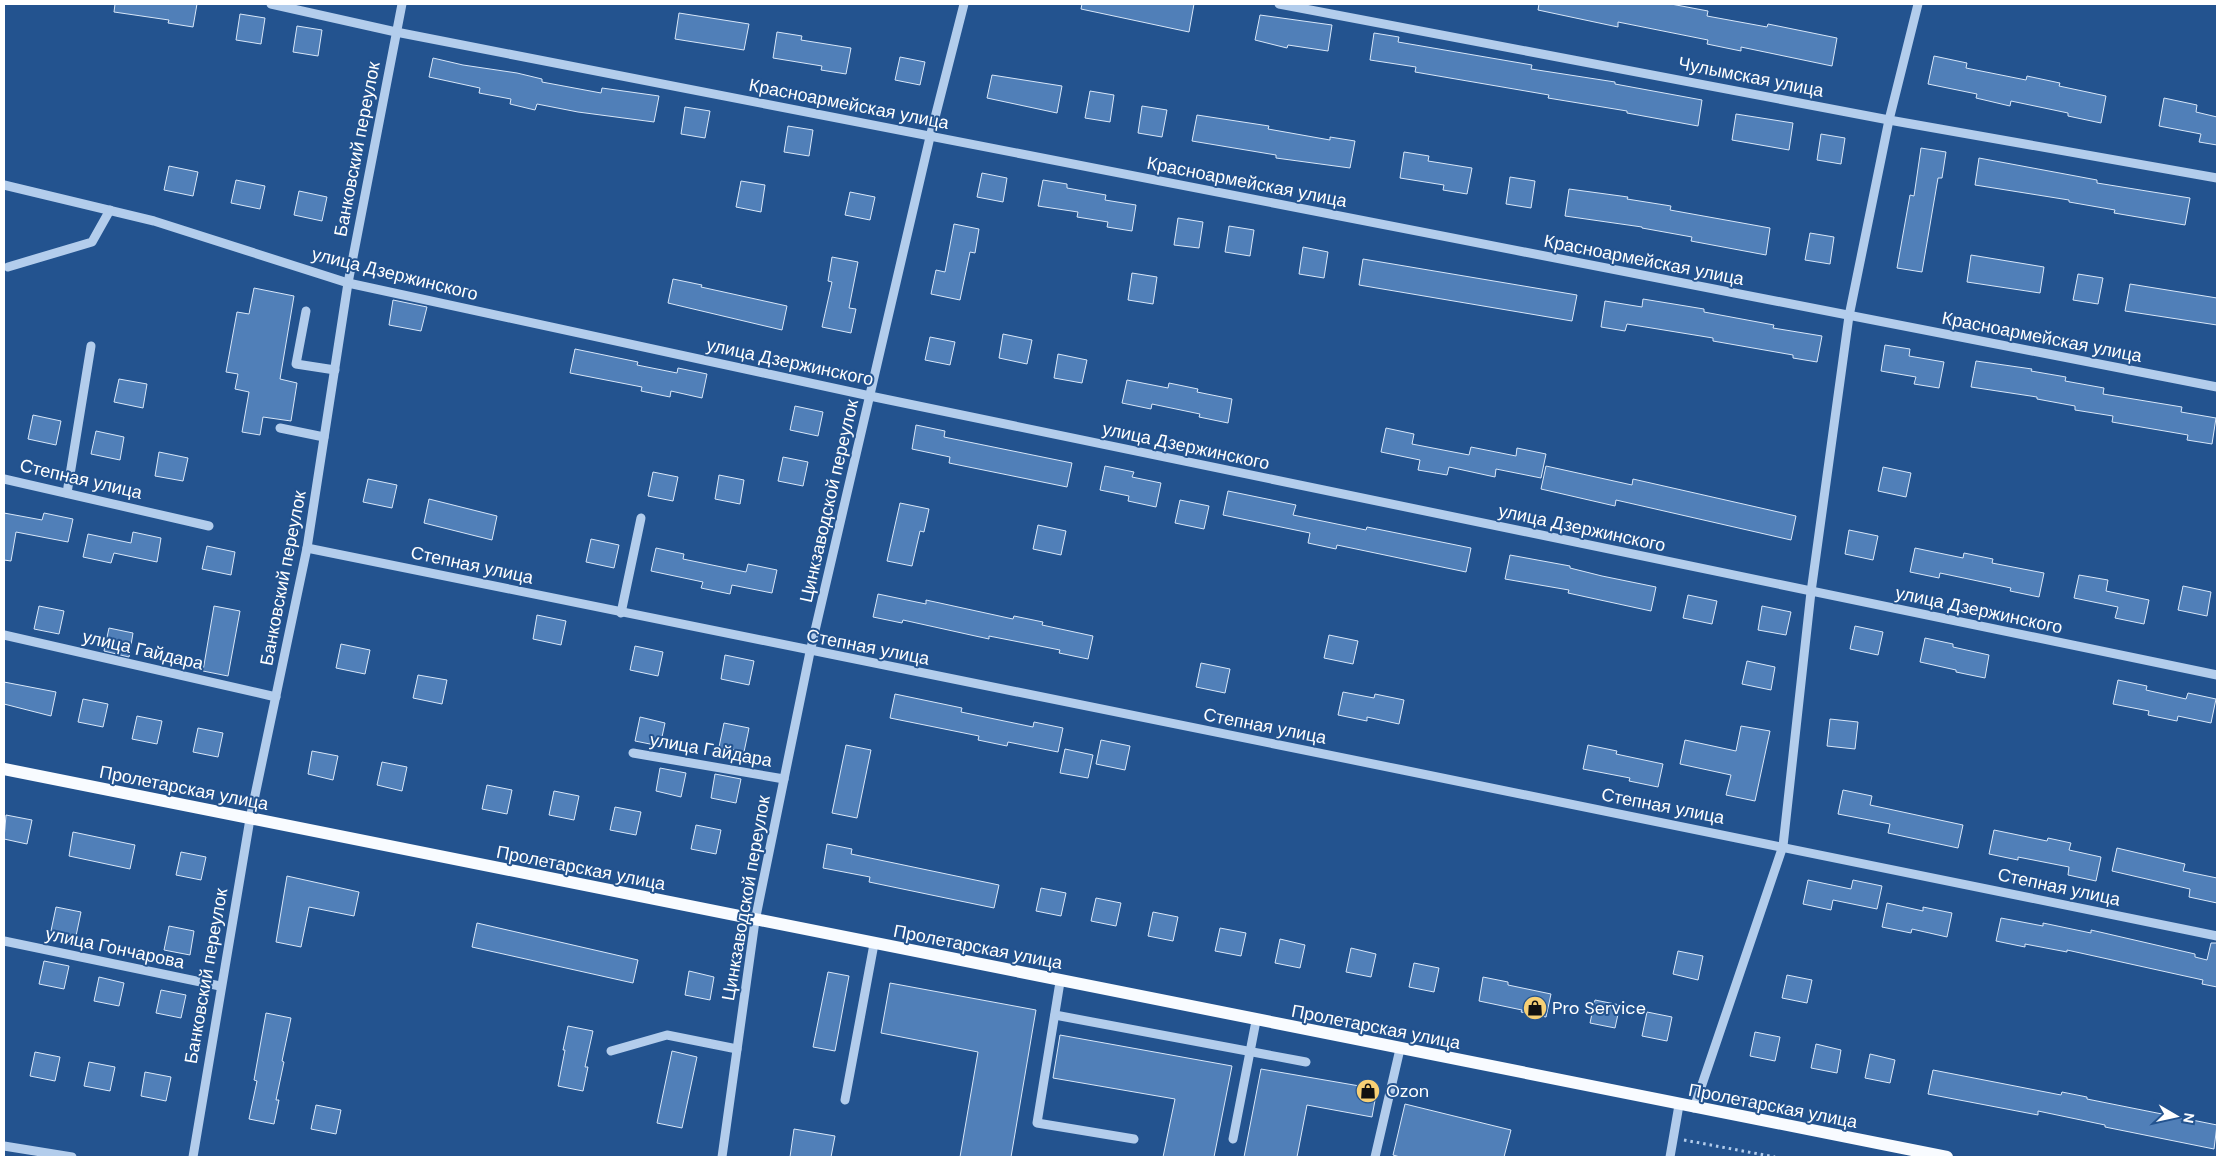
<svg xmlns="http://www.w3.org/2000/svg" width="2221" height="1161" font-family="'DM Sans',sans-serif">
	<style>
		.building { fill: #507fb8; stroke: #d8e7f9 }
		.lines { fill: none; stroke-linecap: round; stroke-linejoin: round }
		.path { stroke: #b3cdec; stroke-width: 3; stroke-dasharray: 2.5 4; stroke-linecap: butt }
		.minor { stroke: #b3cdec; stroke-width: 9 }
		.major { stroke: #f8fbff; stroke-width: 12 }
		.labels { text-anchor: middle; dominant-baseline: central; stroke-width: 4; stroke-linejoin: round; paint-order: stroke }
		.street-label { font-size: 18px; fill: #fff; stroke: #23538f }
		.poi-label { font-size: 18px; fill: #fff; stroke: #23538f; text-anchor: start }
	</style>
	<rect width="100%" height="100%" fill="#23538f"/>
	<g class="building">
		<path d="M115 4H197L193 27 168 23 169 20 114 12Z"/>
		<path d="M1082 4H1194L1189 32 1081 9Z"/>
		<path d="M1539 4H1671L1708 11 1707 16 1767 27 1768 24 1837 38 1832 66 1741 47V51L1707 44 1708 40 1618 22V27L1538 10Z"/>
		<path d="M679 13 749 24 744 50 675 39Z"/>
		<path d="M240 14 265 18 261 44 236 40Z"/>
		<path d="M1260 15 1332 25 1328 51 1288 45 1287 48 1255 40Z"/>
		<path d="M297 26 322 30 318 56 293 52Z"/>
		<path d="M777 32 802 36 801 40 851 48 846 74 821 70 822 66 773 58Z"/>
		<path d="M1374 33 1399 37 1398 42 1532 65 1531 69 1615 82V84L1702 100 1698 126 1627 113V111L1548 98 1549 95 1415 72 1416 67 1370 60Z"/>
		<path d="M1934 56 1967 63 1966 68 2026 80 2027 76 2060 83 2059 86 2106 96 2101 123 2068 116V113L2011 101 2010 106 1976 98 1977 94 1928 84Z"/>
		<path d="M900 57 925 62 920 85 895 80Z"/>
		<path d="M433 58 463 65 517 73 542 79V82L601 93 602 88 659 96 654 122 578 112 537 104 535 110 510 104 511 99 479 93 480 88 429 77Z"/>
		<path d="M992 75 1062 86 1057 113 987 98Z"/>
		<path d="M1090 91 1114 95 1110 122 1085 118Z"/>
		<path d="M2164 98 2197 105 2196 112 2217 117V145L2199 142 2201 134 2159 126Z"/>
		<path d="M1142 106 1167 110 1162 137 1138 133Z"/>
		<path d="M685 107 710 111 705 138 681 134Z"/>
		<path d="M1736 114 1793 123 1789 150 1732 140Z"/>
		<path d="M1197 115 1269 126 1268 129 1330 140V137L1355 141 1350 168 1276 158V155L1192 141Z"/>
		<path d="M788 126 813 130 809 156 784 152Z"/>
		<path d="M1821 134 1845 138 1841 164 1817 160Z"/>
		<path d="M1921 148 1946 152 1942 178H1938L1922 272 1897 268 1910 195 1914 196Z"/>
		<path d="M1404 152 1429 156 1428 161 1472 168 1467 194 1443 190 1444 185 1400 178Z"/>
		<path d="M1979 158 2097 180V183L2190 198 2185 225 2114 213 2115 210 2069 202V200L1975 185Z"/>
		<path d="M169 166 198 172 193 196 164 190Z"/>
		<path d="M982 173 1007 178 1003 202 977 197Z"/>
		<path d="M1510 177 1535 181 1531 208 1506 204Z"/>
		<path d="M236 180 265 186 260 209 231 203Z"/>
		<path d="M1043 180 1067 184V188L1106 195 1105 200 1136 205 1132 231 1107 227 1108 222 1077 217 1078 212 1038 206Z"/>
		<path d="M741 181 765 185 761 212 736 207Z"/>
		<path d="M1569 189 1628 197 1627 199 1671 206 1670 210 1770 228 1766 255 1691 241 1692 237 1642 228V227L1565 216Z"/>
		<path d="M299 191 327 197 322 221 294 215Z"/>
		<path d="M850 192 875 197 870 220 845 215Z"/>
		<path d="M1178 218 1203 222 1199 248 1174 245Z"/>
		<path d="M954 224 979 229 975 253 970 252 960 300 931 294 936 270 945 272Z"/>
		<path d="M1229 226 1254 230 1250 256 1225 252Z"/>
		<path d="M1810 233 1834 237 1830 264 1805 260Z"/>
		<path d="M1303 247 1328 252 1324 278 1299 274Z"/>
		<path d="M1971 255 2044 267 2040 293 1967 282Z"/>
		<path d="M832 257 858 262 849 308 856 309 851 333 822 327 832 282 828 281Z"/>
		<path d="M1363 259 1577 295 1572 321 1359 285Z"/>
		<path d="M1132 273 1157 277 1153 304 1128 300Z"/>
		<path d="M2078 274 2103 278 2098 304 2073 300Z"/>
		<path d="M673 279 702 285 701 287 787 306 782 330 668 303Z"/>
		<path d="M2130 284 2217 298V325L2125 311Z"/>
		<path d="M254 288 294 296 280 379 297 383 291 421 263 417 260 435 242 432 249 392 235 389 238 374 226 372 237 312 249 314Z"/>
		<path d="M1643 299 1704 309V312L1774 325 1773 328 1822 336 1817 362 1793 358V355L1713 341V338L1627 324 1625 331 1601 327 1605 301 1642 307Z"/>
		<path d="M393 300 427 307 421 331 389 325Z"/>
		<path d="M1003 334 1032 340 1027 364 999 358Z"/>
		<path d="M930 337 955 342 950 365 925 360Z"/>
		<path d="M1885 345 1910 349 1909 356 1944 362 1939 388 1914 384 1916 377 1881 371Z"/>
		<path d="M575 349 638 362 637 365 677 373 678 368 707 374 702 398 671 391 670 397 641 391 642 387 570 373Z"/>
		<path d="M1058 354 1087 360 1082 383 1054 378Z"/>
		<path d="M1976 361 2032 369 2031 371 2066 377 2065 381 2104 388 2103 394 2182 407 2181 412 2216 418 2212 444 2187 440 2188 435 2112 422 2113 416 2075 410V406L2037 399V397L1971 387Z"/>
		<path d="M119 379 147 384 143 408 114 402Z"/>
		<path d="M1127 380 1168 388 1169 383 1198 389 1197 392 1232 399 1228 423 1199 417 1200 414 1152 404 1151 409 1122 403Z"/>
		<path d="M795 406 823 412 818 436 790 430Z"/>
		<path d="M33 415 61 421 56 445 28 439Z"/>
		<path d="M916 425 945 431 944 437 1072 463 1067 487 949 463 950 457 912 449Z"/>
		<path d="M1386 428 1414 434 1412 444 1469 455 1471 447 1516 456 1517 448 1546 454 1541 478 1496 469 1495 477 1449 467 1447 475 1418 470 1420 460 1381 452Z"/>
		<path d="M96 431 124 437 120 460 91 454Z"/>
		<path d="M159 452 188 458 183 481 155 476Z"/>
		<path d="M783 457 808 462 803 486 778 481Z"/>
		<path d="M1105 466 1134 472 1132 477 1161 483 1156 507 1128 501 1129 496 1100 490Z"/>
		<path d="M1546 466 1632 485 1633 479 1796 516 1791 540 1616 500 1615 506 1541 489Z"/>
		<path d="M1883 467 1911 473 1906 497 1878 491Z"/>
		<path d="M653 472 678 477 673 501 648 496Z"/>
		<path d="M719 475 744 480 740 504 715 499Z"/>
		<path d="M368 479 397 485 392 508 363 502Z"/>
		<path d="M1228 491 1296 505 1293 515 1366 530 1367 527 1471 548 1466 572 1337 545 1336 549 1308 543 1310 533 1223 515Z"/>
		<path d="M429 499 497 516 492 540 424 523Z"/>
		<path d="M1180 500 1209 506 1204 529 1175 523Z"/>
		<path d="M900 503 929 509 924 532 920 531 912 566 887 561Z"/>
		<path d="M4 513 42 520 44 513 73 519 68 542 16 532 11 561 4 560Z"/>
		<path d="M1038 525 1066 531 1061 555 1033 549Z"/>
		<path d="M1849 530 1878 536 1873 560 1845 554Z"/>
		<path d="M133 532 161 538 157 562 114 553 111 563 83 557 88 534 131 543Z"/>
		<path d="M591 539 619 545 614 568 586 562Z"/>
		<path d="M207 546 235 552 231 575 202 569Z"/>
		<path d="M656 548 684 554 683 559 746 572 748 564 777 570 772 593 732 585 730 594 701 588 703 582 651 571Z"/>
		<path d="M1915 548 1963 558 1964 553 1993 559 1992 563 2044 573 2039 597 2010 591 2011 588 1940 573 1939 578 1910 572Z"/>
		<path d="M1510 555 1570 566V568L1602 576 1656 587 1651 611 1568 593 1569 590 1505 579Z"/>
		<path d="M2079 575 2108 580 2106 591 2149 600 2144 624 2115 618 2118 607 2074 598Z"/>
		<path d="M2183 586 2211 592 2207 616 2178 610Z"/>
		<path d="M878 594 926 604V600L1013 619 1014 616 1043 622 1042 625 1093 636 1088 659 1059 653 1060 650 989 636V639L903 620 902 623 873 617Z"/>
		<path d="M1688 595 1717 601 1712 624 1683 618Z"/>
		<path d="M39 606 64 611 59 634 34 629Z"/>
		<path d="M214 606 240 611 228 676 203 671Z"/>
		<path d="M1762 606 1791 612 1786 635 1758 630Z"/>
		<path d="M537 615 566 621 561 645 533 639Z"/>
		<path d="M1855 626 1883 632 1878 655 1850 649Z"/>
		<path d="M109 628 133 633 129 657 104 651Z"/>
		<path d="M1329 635 1358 641 1353 664 1324 658Z"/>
		<path d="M1925 638 1953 644V647L1989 655 1985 678 1956 672V670L1920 662Z"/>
		<path d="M341 644 370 650 365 674 336 668Z"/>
		<path d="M635 646 663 652 658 676 630 670Z"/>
		<path d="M725 655 754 661 749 685 721 679Z"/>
		<path d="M1747 661 1775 667 1771 690 1742 684Z"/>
		<path d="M1201 663 1230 669 1225 693 1196 687Z"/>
		<path d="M418 675 447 680 442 704 413 698Z"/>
		<path d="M2118 680 2147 686 2146 690 2186 699 2188 693 2216 699 2211 723 2178 716 2177 721 2148 715 2149 711 2113 704Z"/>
		<path d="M4 682 56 692 51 716 4 704Z"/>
		<path d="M1343 692 1374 698 1375 694 1404 700 1399 724 1367 717V721L1338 715Z"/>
		<path d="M895 694 962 708 961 712 1033 727 1034 722 1063 728 1058 752 1008 742 1007 746 978 740 979 736 890 718Z"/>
		<path d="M83 699 108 704 103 727 78 722Z"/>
		<path d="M137 716 162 721 157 744 132 739Z"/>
		<path d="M640 717 665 723 660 746 635 741Z"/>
		<path d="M1830 719 1858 722 1855 749 1827 746Z"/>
		<path d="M724 723 749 728 744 752 719 747Z"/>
		<path d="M1741 726 1770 731 1755 801 1726 795 1731 775 1680 764 1685 740 1736 751Z"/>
		<path d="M198 728 223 733 218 757 193 752Z"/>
		<path d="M1101 740 1130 746 1125 770 1096 764Z"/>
		<path d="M846 745 871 750 857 818 832 813Z"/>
		<path d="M1588 745 1617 751 1616 754 1663 764 1658 787 1629 781 1630 778 1583 769Z"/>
		<path d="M1065 749 1093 755 1088 778 1060 773Z"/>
		<path d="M312 751 338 756 333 780 308 774Z"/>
		<path d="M382 762 407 767 402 791 377 785Z"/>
		<path d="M660 768 686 773 681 797 656 791Z"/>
		<path d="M715 774 741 779 736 803 711 798Z"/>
		<path d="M487 785 512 790 507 814 482 809Z"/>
		<path d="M1843 790 1872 796 1870 805 1963 825 1958 848 1888 833 1890 824 1838 814Z"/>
		<path d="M554 791 579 796 574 820 549 815Z"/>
		<path d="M615 807 641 812 636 835 610 830Z"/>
		<path d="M6 815 32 820 27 844 4 839Z"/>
		<path d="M696 825 721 830 716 854 691 849Z"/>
		<path d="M1994 830 2047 841 2048 838 2071 843 2069 850 2101 857 2096 881 2068 875 2069 867 2018 857V860L1989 854Z"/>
		<path d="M73 832 135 845 130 869 69 856Z"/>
		<path d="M827 844 852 849 851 854 999 885 994 908 869 882 870 877 823 868Z"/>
		<path d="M2117 848 2185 864 2183 871 2217 878V903L2189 897 2190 889 2112 871Z"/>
		<path d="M181 852 206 857 201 880 176 875Z"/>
		<path d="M287 876 359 892 354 916 309 907 301 947 276 942Z"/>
		<path d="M1808 880 1851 889 1853 880 1882 886 1877 909 1833 900 1831 910 1803 904Z"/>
		<path d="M1041 888 1066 893 1061 916 1036 911Z"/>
		<path d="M1096 898 1121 903 1116 926 1091 921Z"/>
		<path d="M1887 903 1923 911V907L1952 913 1947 937 1912 929 1911 933 1882 927Z"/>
		<path d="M56 907 81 912 76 936 51 931Z"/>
		<path d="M1153 912 1178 917 1173 941 1148 936Z"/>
		<path d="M2001 918 2043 926V923L2091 933V930L2195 954V957L2207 960 2211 943H2217V987L2202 984 2203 980 2067 950V952L2025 944V947L1996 941Z"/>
		<path d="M477 923 638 960 633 983 472 947Z"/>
		<path d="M169 926 194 931 190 955 164 950Z"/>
		<path d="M1220 928 1246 933 1241 956 1215 951Z"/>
		<path d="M1280 939 1305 945 1300 968 1275 963Z"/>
		<path d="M1351 948 1376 954 1371 977 1346 972Z"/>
		<path d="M1678 951 1703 956 1698 980 1673 974Z"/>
		<path d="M44 961 69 966 64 989 39 984Z"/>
		<path d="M1414 963 1439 968 1434 992 1409 987Z"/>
		<path d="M689 971 714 977 710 1000 685 995Z"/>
		<path d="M828 972 849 976 835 1051 813 1047Z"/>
		<path d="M1787 975 1812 980 1807 1003 1782 998Z"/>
		<path d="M99 977 124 983 119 1006 94 1001Z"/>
		<path d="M1483 977 1508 982V985L1551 994 1546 1017 1521 1012 1522 1010 1479 1001Z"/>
		<path d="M890 983 1036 1010 1011 1157H960L978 1052 881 1033Z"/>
		<path d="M161 990 186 995 181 1018 156 1013Z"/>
		<path d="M1595 1000 1620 1005 1615 1028 1590 1023Z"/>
		<path d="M1647 1012 1672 1017 1667 1041 1642 1036Z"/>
		<path d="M266 1013 291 1018 282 1061 284 1062 276 1100H279L274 1124 249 1119 257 1081 254 1080Z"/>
		<path d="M568 1026 593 1031 585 1067H588L583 1091 558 1086 565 1050H563Z"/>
		<path d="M1755 1032 1780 1037 1775 1061 1750 1056Z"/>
		<path d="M1060 1035 1232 1066 1214 1157H1163L1175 1099 1053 1078Z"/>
		<path d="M1816 1044 1841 1050 1837 1073 1811 1068Z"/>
		<path d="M672 1051 697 1057 682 1128 657 1123Z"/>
		<path d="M35 1052 60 1057 55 1081 30 1076Z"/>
		<path d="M1870 1054 1895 1060 1890 1083 1865 1078Z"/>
		<path d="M89 1062 115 1067 110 1091 84 1086Z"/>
		<path d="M1261 1069 1377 1089 1372 1117 1307 1105 1297 1157H1244Z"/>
		<path d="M1933 1070 2061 1095 2062 1092 2087 1097V1099L2217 1125 2214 1149 2105 1127V1125L2038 1111V1115L1928 1094Z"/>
		<path d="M145 1072 171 1077 166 1101 141 1096Z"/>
		<path d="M1405 1104 1511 1130 1504 1157H1400L1393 1155Z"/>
		<path d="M316 1105 341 1110 336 1134 311 1129Z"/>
		<path d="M794 1129 835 1136 831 1157H790Z"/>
	</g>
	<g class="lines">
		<path class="path" d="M1684 1140 1775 1157"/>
		<g class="minor">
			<path d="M271 4 396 32 2217 387"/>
			<path d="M1279 4 1889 120 2217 178"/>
			<path d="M4 185 154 221 348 283 870 396 2217 675"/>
			<path d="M8 267 92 242 110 210"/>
			<path d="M306 311 296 364 335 370"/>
			<path d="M280 428 324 437"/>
			<path d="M4 479 209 526"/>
			<path d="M67 493 91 346"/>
			<path d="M307 548C943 679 1581 804 2217 936"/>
			<path d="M621 613 641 518"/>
			<path d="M4 635 276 697"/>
			<path d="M633 753 784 779"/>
			<path d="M4 941 220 986"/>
			<path d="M1060 982 1037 1123 1134 1139"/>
			<path d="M1055 1015 1306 1062"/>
			<path d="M611 1051 667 1035 737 1049"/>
			<path d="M845 1100 874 944"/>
			<path d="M1694 1108 1783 846 1811 592 1849 316 1889 120 1918 4"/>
			<path d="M1233 1139 1256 1021"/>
			<path d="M4 1146 72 1157"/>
			<path d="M193 1157 250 819 307 548 348 283 402 4"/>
			<path d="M722 1157 755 921 810 652 930 137 964 4"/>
			<path d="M1375 1157 1400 1049"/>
			<path d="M1670 1157 1679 1105"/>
		</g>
		<path class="major" d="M4 769 1947 1157"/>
	</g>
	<defs>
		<g id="shop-disc" transform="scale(1.25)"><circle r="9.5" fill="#f7d075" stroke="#23538f"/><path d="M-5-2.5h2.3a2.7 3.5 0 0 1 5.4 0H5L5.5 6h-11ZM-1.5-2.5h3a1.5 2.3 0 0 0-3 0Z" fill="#111"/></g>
	</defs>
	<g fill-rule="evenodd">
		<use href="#shop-disc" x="1535" y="1008"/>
		<use href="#shop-disc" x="1368" y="1091"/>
	</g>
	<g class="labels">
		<g class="street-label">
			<text transform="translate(1751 77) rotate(11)">Чулымская улица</text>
			<text transform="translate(849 104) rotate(11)">Красноармейская улица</text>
			<text transform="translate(357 149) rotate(-79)">Банковский переулок</text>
			<text transform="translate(1247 182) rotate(11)">Красноармейская улица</text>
			<text transform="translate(1644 260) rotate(11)">Красноармейская улица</text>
			<text transform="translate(395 274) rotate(14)">улица Дзержинского</text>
			<text transform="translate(2042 337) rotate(11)">Красноармейская улица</text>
			<text transform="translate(790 362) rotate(12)">улица Дзержинского</text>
			<text transform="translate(1186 446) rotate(12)">улица Дзержинского</text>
			<text transform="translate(81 479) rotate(13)">Степная улица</text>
			<text transform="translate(829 501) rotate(-77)">Цинкзаводской переулок</text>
			<text transform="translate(1582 528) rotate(12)">улица Дзержинского</text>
			<text transform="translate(472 565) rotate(12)">Степная улица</text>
			<text transform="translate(283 578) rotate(-79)">Банковский переулок</text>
			<text transform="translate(1979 610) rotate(12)">улица Дзержинского</text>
			<text transform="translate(868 647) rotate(11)">Степная улица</text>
			<text transform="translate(143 650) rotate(13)">улица Гайдара</text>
			<text transform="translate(1265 726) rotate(11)">Степная улица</text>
			<text transform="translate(711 750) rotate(10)">улица Гайдара</text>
			<text transform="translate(184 788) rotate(11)">Пролетарская улица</text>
			<text transform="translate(1663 806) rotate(11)">Степная улица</text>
			<text transform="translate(581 868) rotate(11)">Пролетарская улица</text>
			<text transform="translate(2059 887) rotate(12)">Степная улица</text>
			<text transform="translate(746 898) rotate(-80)">Цинкзаводской переулок</text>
			<text transform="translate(978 947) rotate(11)">Пролетарская улица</text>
			<text transform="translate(115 948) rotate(12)">улица Гончарова</text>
			<text transform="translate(206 976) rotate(-80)">Банковский переулок</text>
			<text transform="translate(1376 1027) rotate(11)">Пролетарская улица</text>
			<text transform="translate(1773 1106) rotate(11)">Пролетарская улица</text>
		</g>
		<g class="poi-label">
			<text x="1552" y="1008">Pro Service</text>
			<text x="1386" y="1091">Ozon</text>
		</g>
	</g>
	<rect width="2221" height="1161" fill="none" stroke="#ffffff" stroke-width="10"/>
	<g transform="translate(2176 1116) rotate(99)" stroke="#23538f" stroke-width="4" paint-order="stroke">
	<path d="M0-4L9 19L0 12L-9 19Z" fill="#ffffff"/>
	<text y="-8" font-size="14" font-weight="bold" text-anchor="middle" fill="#ffffff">N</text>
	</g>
</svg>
